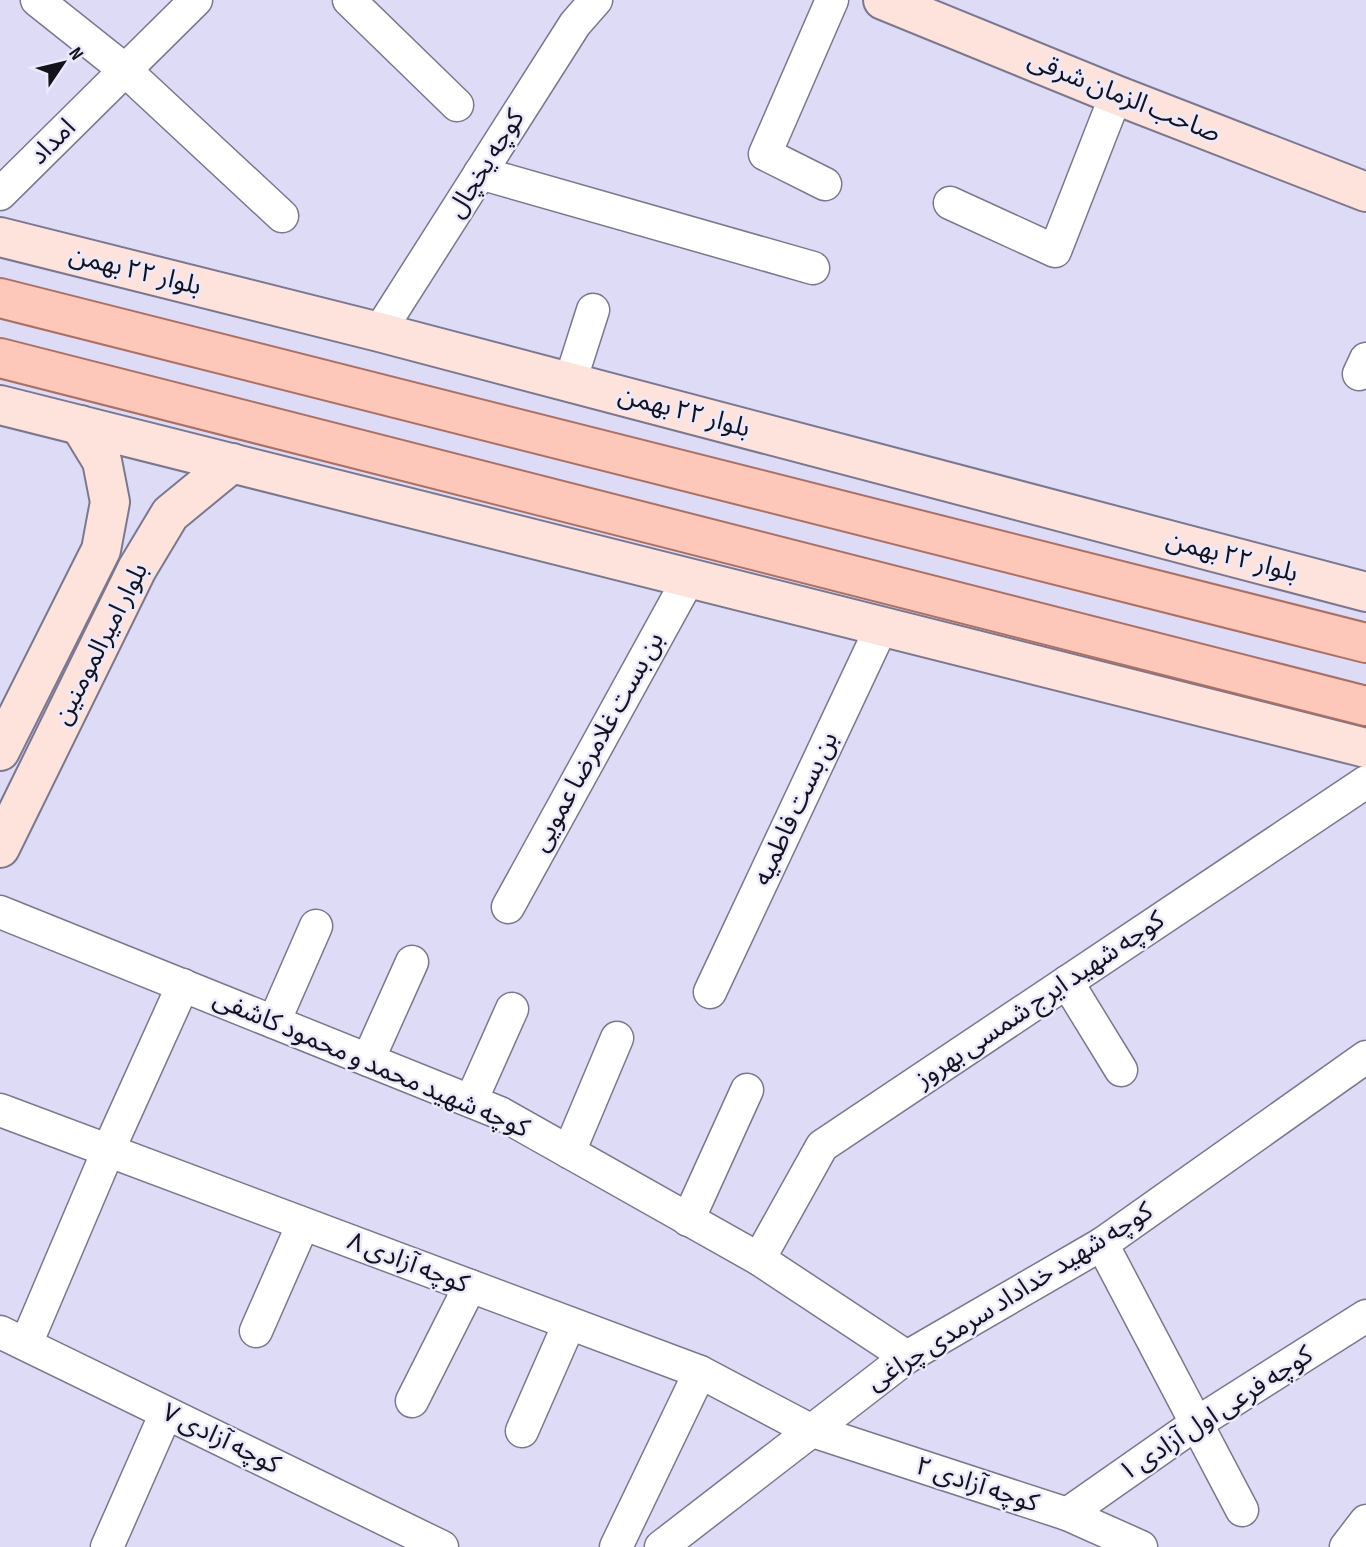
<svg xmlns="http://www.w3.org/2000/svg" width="1366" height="1547" font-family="'Sofia Sans Condensed','Noto Sans Arabic',sans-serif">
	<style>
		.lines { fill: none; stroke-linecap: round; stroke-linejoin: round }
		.street-casing { stroke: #7a778f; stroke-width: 35 }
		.secondary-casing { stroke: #7a778f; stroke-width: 42 }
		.primary-casing { stroke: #ab7064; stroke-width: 42 }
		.street { stroke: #fff; stroke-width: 32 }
		.secondary { stroke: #fee3dc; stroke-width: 38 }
		.primary { stroke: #fdc7b9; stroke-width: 38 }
		.labels { text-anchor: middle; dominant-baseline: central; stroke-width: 5; stroke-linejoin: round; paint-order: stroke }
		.street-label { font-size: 26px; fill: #14131c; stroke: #ebe9fe }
	</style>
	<rect width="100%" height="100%" fill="#dedbf6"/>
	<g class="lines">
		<g class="street-casing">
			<g id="street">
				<path d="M37 0 125 70 282 216"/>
				<path d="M349 0 457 105"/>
				<path d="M480 173 813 268"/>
				<path d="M825 184 765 154 832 0"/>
				<path d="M0 194 196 0"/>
				<path d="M950 203 1055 251 1116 95"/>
				<path d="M379 332 575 24 596 0"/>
				<path d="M1359 374 1366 359"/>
				<path d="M570 382 593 310"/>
				<path d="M508 907 689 578"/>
				<path d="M0 912 500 1113 759 1259 907 1357"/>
				<path d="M1067 982 1121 1070"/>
				<path d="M710 992 882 626"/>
				<path d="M274 1022 316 926"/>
				<path d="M368 1060 412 962"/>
				<path d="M471 1101 512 1009"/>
				<path d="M0 1110 700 1372 810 1430 1067 1514 1141 1547"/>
				<path d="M569 1152 617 1038"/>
				<path d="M688 1220 747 1090"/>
				<path d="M1102 1244 1242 1510"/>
				<path d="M759 1259 822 1146 1366 782"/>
				<path d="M256 1331 303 1224"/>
				<path d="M0 1332 442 1547"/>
				<path d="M26 1344 108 1151 183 985"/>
				<path d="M412 1401 470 1286"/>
				<path d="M522 1431 569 1324"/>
				<path d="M1067 1514 1197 1423 1366 1316"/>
				<path d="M107 1547 166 1413"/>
				<path d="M616 1547 700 1372"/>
				<path d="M661 1547 907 1357 1102 1244 1366 1057"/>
				<path d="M1346 1547 1366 1521"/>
			</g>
		</g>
		<g class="secondary-casing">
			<g id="secondary">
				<path d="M883 0 1116 95 1366 192"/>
				<path d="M0 237 379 332 1366 592"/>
				<path d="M0 405 1366 748"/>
				<path d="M0 751 101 550 110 502 102 461 80 425"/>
				<path d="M0 848 137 569 170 514 232 463"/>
			</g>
		</g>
		<g class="primary-casing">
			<g id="primary">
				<path d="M0 298 1366 643"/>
				<path d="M0 358 1366 706"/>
			</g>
		</g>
		<use href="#street" class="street"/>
		<use href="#secondary" class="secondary"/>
		<use href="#primary" class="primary"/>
	</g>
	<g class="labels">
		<g class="street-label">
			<text transform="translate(1124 97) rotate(22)">صاحب الزمان شرقی</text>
			<text transform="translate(53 142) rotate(-45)">امداد</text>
			<text transform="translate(486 164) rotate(-58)">کوچه یخچال</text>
			<text transform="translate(135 271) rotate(14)">بلوار ۲۲ بهمن</text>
			<text transform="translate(684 412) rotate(15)">بلوار ۲۲ بهمن</text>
			<text transform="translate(1232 557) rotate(15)">بلوار ۲۲ بهمن</text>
			<text transform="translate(101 644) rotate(-63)">بلوار امیرالمومنین</text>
			<text transform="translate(598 742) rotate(-61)">بن بست غلامرضا عمویی</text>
			<text transform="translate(796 809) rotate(-65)">بن بست فاطمیه</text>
			<text transform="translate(1040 1000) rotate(-34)">کوچه شهید ایرج شمسی بهروز</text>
			<text transform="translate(371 1064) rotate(23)">کوچه شهید محمد و محمود کاشفی</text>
			<text transform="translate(408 1263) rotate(21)">کوچه آزادی ۸</text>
			<text transform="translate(1010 1297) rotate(-32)">کوچه شهید خداداد سرمدی چراغی</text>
			<text transform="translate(1216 1414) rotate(-33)">کوچه فرعی اول آزادی ۱</text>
			<text transform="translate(221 1439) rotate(26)">کوچه آزادی ۷</text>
			<text transform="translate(977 1485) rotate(18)">کوچه آزادی ۲</text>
		</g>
	</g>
	<g transform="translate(63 63) rotate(55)" stroke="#ebe9fe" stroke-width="5" paint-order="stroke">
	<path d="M0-5L12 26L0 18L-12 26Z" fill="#14131c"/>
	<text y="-10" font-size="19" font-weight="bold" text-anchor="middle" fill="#14131c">N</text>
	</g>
</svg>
